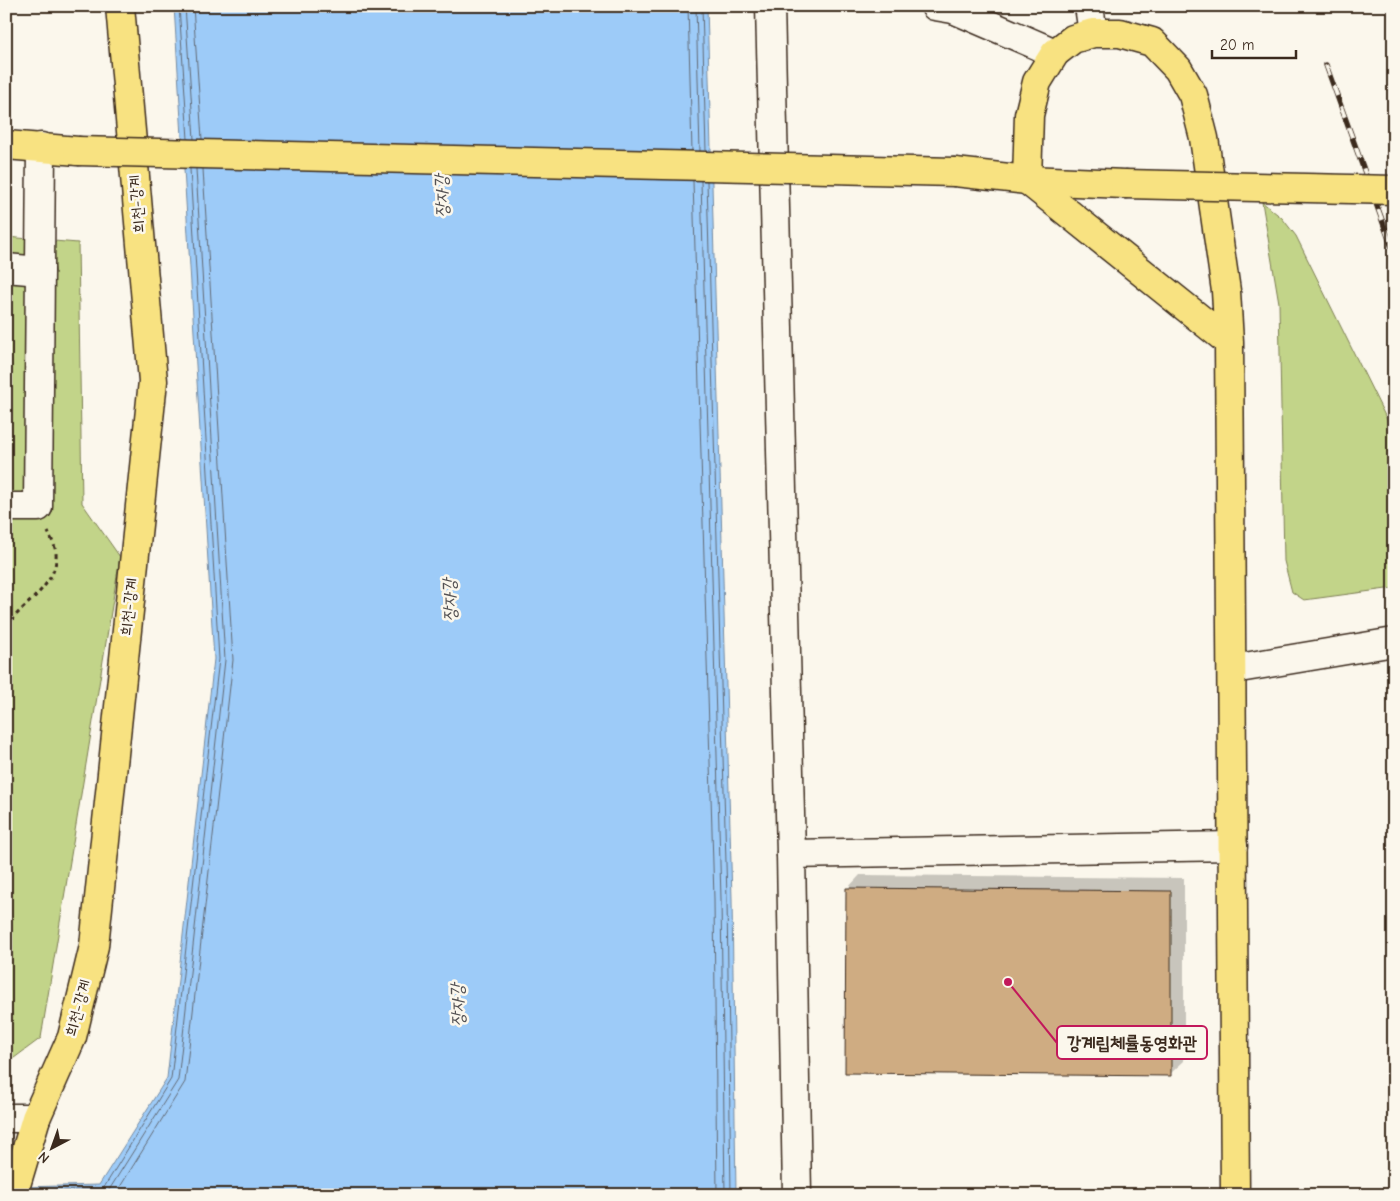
<svg xmlns="http://www.w3.org/2000/svg" width="1400" height="1201" font-family="'Comic Neue','Poor Story',sans-serif">
	<style>
		.green { fill: #c2d489; stroke: #7e7f54 }
		.water { fill: #9dcbf8; stroke: #768ba1 }
		.shadow { fill: #0003 }
		.lines { fill: none; stroke-linecap: round; stroke-linejoin: round }
		.shore { stroke: #626a75; stroke-width: 1 }
		.building { fill: #cfac82; stroke: #3b2a1e }
		.minor-casing { stroke: #3b2a1e; stroke-width: 31 }
		.major-casing { stroke: #3b2a1e; stroke-width: 31 }
		.path { stroke: #3b2a1e; stroke-width: 3; stroke-dasharray: 4 4; stroke-linecap: butt }
		.minor { stroke: #fbf7ec; stroke-width: 28 }
		.major { stroke: #f8e281; stroke-width: 28 }
		.rail-casing { stroke: #3b2a1e; stroke-width: 5.5 }
		.rail { stroke: #fbf7ec; stroke-width: 4; stroke-dasharray: 11; stroke-linecap: butt }
		.major-bridge-casing { stroke: #3b2a1e; stroke-width: 31; stroke-linecap: butt }
		.major-bridge { stroke: #f8e281; stroke-width: 28 }
		.labels { text-anchor: middle; dominant-baseline: central; stroke-width: 5; stroke-linejoin: round; paint-order: stroke }
		.street-label { font-size: 16px; fill: #3b2a1e; stroke: #fbf7ec }
		.water-label { font-size: 18px; font-style: italic; fill: #545254; stroke: #fbf7ec }
		.leader { fill: none; stroke: #c2185b; stroke-width: 2 }
		.callout-dot { fill: #c2185b; stroke: #fbf7ec; stroke-width: 2 }
		.callout { fill: #fbf7ec; stroke: #c2185b; stroke-width: 2 }
		.callout-label { font-size: 18px; text-anchor: middle; font-weight: bold; fill: #3b2a1e }
	</style>
	<rect width="100%" height="100%" fill="#fbf7ec"/>
	<filter id="ink" filterUnits="userSpaceOnUse"><feTurbulence type="fractalNoise" baseFrequency=".02" numOctaves="2"/><feDisplacementMap in="SourceGraphic" scale="10" xChannelSelector="R" yChannelSelector="G"/><feConvolveMatrix kernelMatrix="1 2 1 2 8 2 1 2 1" color-interpolation-filters="sRGB"/></filter>
	<g filter="url(#ink)">
		<g class="green">
			<path d="M1262 202 1282 218 1296 236 1394 434V588L1304 600 1292 592 1284 561 1279 303Z"/>
			<path d="M6 237 78 243 82 503 120 557 41 1038 6 1064Z"/>
		</g>
		<path class="water" d="M174 6H707L732 899 736 1195H6L21 1187 99 1185 167 1078 214 659Z"/>
		<g class="shadow">
			<path d="M860 875 1184 878V1061L1170 1074 847 889Z"/>
			<path d="M6 945 13 946 6 976Z"/>
		</g>
		<g class="lines">
			<g class="shore">
				<path d="M179 6 188 139"/>
				<path d="M185 6 194 139"/>
				<path d="M193 6 202 139"/>
				<path d="M688 6 692 151"/>
				<path d="M696 6 700 151"/>
				<path d="M702 6 706 151"/>
				<path d="M693 181 714 899 717 1195"/>
				<path d="M701 181 721 899 725 1195"/>
				<path d="M707 181 727 899 731 1195"/>
				<path d="M30 1192 103 1189 171 1079 219 659 190 169"/>
				<path d="M105 1195 109 1190 178 1080 225 660 196 169"/>
				<path d="M115 1195 185 1082 233 660 203 169"/>
			</g>
		</g>
		<path class="building" d="M846 888 1171 891V1076L845 1073Z"/>
		<g class="lines">
			<g class="minor-casing">
				<g id="minor">
					<path d="M770 6 791 854 797 1195"/>
					<path d="M935 6 953 9 1055 53"/>
					<path d="M1089 6 1093 33"/>
					<path d="M6 268 40 271"/>
					<path d="M6 507H38L41 147"/>
					<path d="M1233 669 1394 642"/>
					<path d="M791 854 1233 846"/>
					<path d="M6 1118H36"/>
				</g>
			</g>
			<g class="major-casing">
				<g id="major">
					<path d="M6 145 78 151"/>
					<path d="M955 172 1027 180 1125 184"/>
					<path d="M1229 342 1027 180 1029 115 1037 82 1055 53 1073 39 1093 33H1120L1152 42 1178 69 1193 95 1204 138 1226 291 1229 342 1235 1195"/>
					<path d="M13 1195 36 1118 72 1037 94 946 153 381 120 6"/>
				</g>
			</g>
			<path class="path" d="M6 627C20 606 56 586 56 558 57 549 52 540 48 532"/>
			<use href="#minor" class="minor"/>
			<use href="#major" class="major"/>
			<g class="rail-casing">
				<path id="rail" d="M1326 65 1394 253"/>
			</g>
			<use href="#rail" class="rail"/>
			<g class="major-bridge-casing">
				<g id="major-bridge">
					<path d="M78 151 955 172"/>
					<path d="M1125 184 1394 190"/>
				</g>
			</g>
			<use href="#major-bridge" class="major-bridge"/>
		</g>
	</g>
	<g class="labels">
		<g class="street-label">
			<text transform="translate(137 204) rotate(-95)">희천-강계</text>
			<text transform="translate(129 607) rotate(-84)">희천-강계</text>
			<text transform="translate(78 1008) rotate(-75)">희천-강계</text>
		</g>
		<g class="water-label">
			<text transform="translate(442 196) rotate(-91)">장자강</text>
			<text transform="translate(450 600) rotate(-91)">장자강</text>
			<text transform="translate(458 1005) rotate(-91)">장자강</text>
		</g>
	</g>
	<path class="leader" d="M1008 982L1057 1043"/>
	<circle class="callout-dot" cx="1008" cy="982" r="5"/>
	<rect class="callout" x="1057" y="1026" width="150" height="33" rx="5"/>
	<g class="callout-label">
		<text x="1132" y="1049">강계립체률동영화관</text>
	</g>
	<rect width="1400" height="1201" fill="none" stroke="#fbf7ec" stroke-width="25"/>
	<rect x="12" y="12" width="1375" height="1176" fill="none" stroke="#3b2a1e" stroke-width="2" filter="url(#ink)"/>
	<g transform="translate(52 1148) rotate(221)" stroke="#fbf7ec" stroke-width="4" paint-order="stroke">
	<path d="M0-4L9 19L0 12L-9 19Z" fill="#3b2a1e"/>
	<text y="-8" font-size="14" font-weight="bold" text-anchor="middle" fill="#3b2a1e">N</text>
	</g>
	<path d="M1212 50v8h84v-8" fill="none" stroke="#3b2a1e" stroke-width="2.5"/>
	<text x="1220" y="50" font-size="15" fill="#3b2a1e" stroke="#fbf7ec" stroke-width="4" paint-order="stroke">20 m</text>
</svg>
